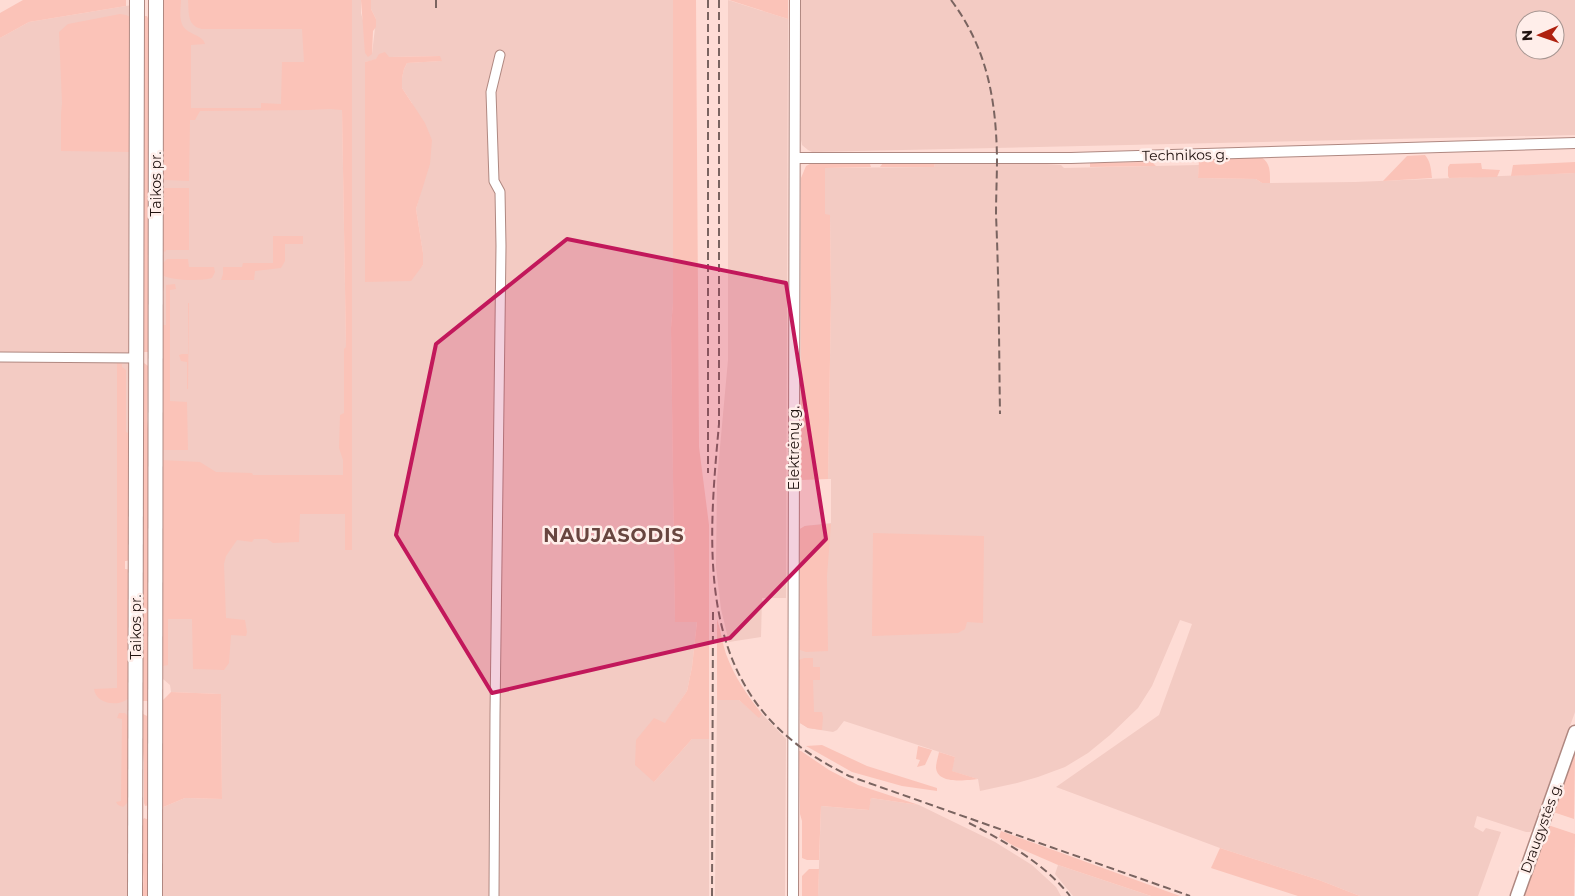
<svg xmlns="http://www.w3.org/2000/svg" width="1575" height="896" font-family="Montserrat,sans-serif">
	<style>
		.built { fill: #f3cbc3; fill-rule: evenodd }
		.green { fill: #fbc3b8 }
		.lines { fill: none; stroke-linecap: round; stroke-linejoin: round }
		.minor-casing { stroke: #af8881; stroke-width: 11 }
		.tertiary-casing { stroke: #af8881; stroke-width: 12 }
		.secondary-casing { stroke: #af8881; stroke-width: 15 }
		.primary-casing { stroke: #af8881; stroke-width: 16 }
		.minor { stroke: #fff; stroke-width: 9 }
		.tertiary { stroke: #fff; stroke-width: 10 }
		.secondary { stroke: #fff; stroke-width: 12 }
		.primary { stroke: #fff; stroke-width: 14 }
		.rail { stroke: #7a6460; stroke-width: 2; stroke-dasharray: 8 4; stroke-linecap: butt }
		.marked { fill: #c2185b; fill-opacity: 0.2; stroke: #c2185b; stroke-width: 4; stroke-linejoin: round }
		.labels { text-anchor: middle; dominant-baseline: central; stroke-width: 5; stroke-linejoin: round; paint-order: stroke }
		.street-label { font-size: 14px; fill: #20120f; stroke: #ffeeea }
		.district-label { font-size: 19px; font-weight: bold; letter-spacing: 1px; fill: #68453f; stroke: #ffeeea }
	</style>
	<rect width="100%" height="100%" fill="#fedcd5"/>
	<g class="built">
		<path d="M161 0H275L337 19 342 110 346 347 352 341V0H361V13L372 54 376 19 371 9V0H673V303L671 328 675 622 697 621 692 667 687 691 665 724 654 782 692 739H709V896H160L161 808 185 798 222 799 221 694 171 692 170 685 163 679V619L160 609V346L163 325 164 292 160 271ZM439 56 441 61 407 63 404 69 402 78V88L412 103 422 187 416 209 423 253V265L416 272 365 282V62L389 57Z"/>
		<path d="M728 0 788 19 786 598H762L761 637 729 642 721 609 716 567 717 480 728 360Z"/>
		<path d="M800 0H1575V135L812 152 808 150 802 145 801 140ZM1525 20H1555V50H1525Z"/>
		<path d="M132 5 130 370 128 384V433L131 449 130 560 125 561V569L130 570 131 896H0V38L29 22Z"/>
		<path d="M935 163 1047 164 1061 165 1064 168 1199 165 1198 178 1256 179 1262 183 1355 182 1575 173V712L1534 828 1530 832H1526L1477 816 1474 827 1483 832 1486 828 1501 832 1478 896H1360L1319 880 1220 848 1056 787 1159 715 1192 624 1180 620 1152 686 1138 708 1110 735 1088 753 1065 767 1038 777 1017 783 980 791 978 779 951 771 955 757 844 721 837 730 833 732 808 728 800 723V529L805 526 831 523V479H828L831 299 830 215H825V168L934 167Z"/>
		<path d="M717 700H739L759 717 762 714 786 739 785 896H715Z"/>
		<path d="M871 798 919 805 995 842 1032 865 1056 887 1061 896H818L821 806 868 810Z"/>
		<path d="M1058 865 1151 896H1073L1055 874Z"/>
	</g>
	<g class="green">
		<path d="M23 0H126V6L29 22 0 38V13Z"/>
		<path d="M161 0H181C181 7 179 17 182 24 186 35 203 34 205 44L191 45V108H261V103L281 104 282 62H304L302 29H202C187 26 189 13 188 0H352V550H345V514H300L299 542 273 543 267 539H254L252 542 237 540 226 556 224 564 226 618 245 620 247 632 246 636 231 635 229 663 224 670 193 669 192 619H168V665L163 666V619L160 609 162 460 200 462 216 472 252 473 253 475H343V460L339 448 340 415 344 413V349L346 347 342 110 330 109 307 110 200 111 195 120H190L189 181 165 180 160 175Z"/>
		<path d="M361 0H371V9L376 19V27L373 31 372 54 368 57 365 53Z"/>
		<path d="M673 0H696L699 447 709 525V739H692L654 782 635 765 636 740 654 718 665 723 687 691 692 667 697 622H675L671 328 673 303Z"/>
		<path d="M729 0H788V19Z"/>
		<path d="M120 14 126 15 132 18V152L61 151V114L62 103 59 32 68 24Z"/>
		<path d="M143 16H147L148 18V63L151 103V352H143Z"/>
		<path d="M385 52 389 57 440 56 442 61 407 63 404 69 402 78V88L425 123 432 140 430 164 416 209 423 253V265L411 281 365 282V62L376 59 379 54Z"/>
		<path d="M1425 155C1431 162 1431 170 1432 178L1383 181 1407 156Z"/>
		<path d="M1261 157C1271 163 1270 173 1270 183H1262L1256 179 1198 178 1199 160Z"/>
		<path d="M866 162 870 164 871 167 825 168V214L830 215 831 299 828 479 801 480V178L806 166 810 164Z"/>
		<path d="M1150 162 1153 163 1156 166 1090 167V163Z"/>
		<path d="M1575 162V173L1511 176 1513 165Z"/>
		<path d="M883 163H935L934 167H880Z"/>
		<path d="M1481 163 1482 169 1500 170 1497 177 1449 178 1448 176V167L1450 164Z"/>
		<path d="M165 188H189V250H166L165 252 160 248 162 190Z"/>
		<path d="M273 236H303V244H285V261L281 268 255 271 254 280H221L223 274V267H242L243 263H273Z"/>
		<path d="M167 259H188L189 267H214L215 272 212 278C204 281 169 281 163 275L162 264Z"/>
		<path d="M175 284 176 289 170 290V401L187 402 188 450H162L160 346 163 325H166V285Z"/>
		<path d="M188 303H189L188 389H187V362L181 361 179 355 182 354H188Z"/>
		<path d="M117 363 122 364V367L126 370V432L128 433 131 449 130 560 125 561V569L130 570V696C122 708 96 705 94 689L117 688Z"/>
		<path d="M144 363 148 366 147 419 151 460V701H142L141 365Z"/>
		<path d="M831 524 827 576 828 651 806 652 800 650V529L805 526Z"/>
		<path d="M873 533 984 536 983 623 967 622 965 629 958 633 872 636Z"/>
		<path d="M717 619C721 631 722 642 726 654 734 676 747 695 762 714L759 718 739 700H717Z"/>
		<path d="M804 658H813V667H820V680H813L814 712H822L823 717 822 730 808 728 800 723 799 660Z"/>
		<path d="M171 692 221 694 222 799 185 798 161 808 162 701Z"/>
		<path d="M119 713H125L130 718V800L123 807 118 805 116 802 121 801 122 719 117 718Z"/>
		<path d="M142 714H143L147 716V761L150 796 149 805 145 806 144 803V763L140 717Z"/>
		<path d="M822 745 867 766 937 788V791L902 786 852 772 806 746Z"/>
		<path d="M918 746 932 750 925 765 917 767 920 760 916 759Z"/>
		<path d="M799 751H801L829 770 858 785 919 805 871 798 869 810 821 806 819 860H807L802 858V821L800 814Z"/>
		<path d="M939 752 955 757 952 771 978 779C967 780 938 785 936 768 936 763 938 757 939 752Z"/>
		<path d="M1574 754H1575L1574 819 1553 812Z"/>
		<path d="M144 818 149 820 151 896H143C143 888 144 880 143 872 143 859 135 827 144 818Z"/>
		<path d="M1548 825 1575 834 1574 896H1523Z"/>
		<path d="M1001 831 1180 896H1151L1058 865 1014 846 999 837Z"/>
		<path d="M1220 848 1319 880 1360 896H1298L1211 868Z"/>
		<path d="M809 869H819L818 896H802V876Z"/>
	</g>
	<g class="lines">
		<g class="minor-casing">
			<g id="minor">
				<path d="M0 357 136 358"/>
				<path d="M494 896 495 715 501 246 500 192 494 181 491 92 500 55"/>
			</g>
		</g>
		<g class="tertiary-casing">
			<g id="tertiary">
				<path d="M795 158H1071L1575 143"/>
				<path d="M793 896 795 0"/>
			</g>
		</g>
		<g class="secondary-casing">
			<path id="secondary" d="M1517 896 1575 732"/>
		</g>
		<g class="primary-casing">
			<g id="primary">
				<path d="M135 896 137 0"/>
				<path d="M155 896 156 0"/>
			</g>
		</g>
		<use href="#minor" class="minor"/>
		<use href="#tertiary" class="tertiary"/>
		<use href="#secondary" class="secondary"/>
		<use href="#primary" class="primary"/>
		<g class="rail">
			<path d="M436 0V10"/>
			<path d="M708 0V473"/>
			<path d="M719 0V424C709 535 696 665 794 742 811 756 830 766 849 776L1190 896"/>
			<path d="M951 0C987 48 996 99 997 158 997 177 996 196 996 215 999 282 999 348 1000 414"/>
			<path d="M969 823C1006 842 1044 863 1070 896"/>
			<path d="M712 896 713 611"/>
		</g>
	</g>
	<path class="marked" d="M567 239 786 283 826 539 730 638 492 693 396 535 436 344Z"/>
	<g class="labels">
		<g class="street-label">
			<text transform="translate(1185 155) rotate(-1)">Technikos g.</text>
			<text transform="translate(156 184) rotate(-90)">Taikos pr.</text>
			<text transform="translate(794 448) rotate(-90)">Elektrėnų g.</text>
			<text transform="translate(136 627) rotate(-90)">Taikos pr.</text>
			<text transform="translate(1541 828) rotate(-70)">Draugystės g.</text>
		</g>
		<g class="district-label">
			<text x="614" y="535">NAUJASODIS</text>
		</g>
	</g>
	<g transform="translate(1540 35) rotate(268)"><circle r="24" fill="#ffeeea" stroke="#a69692"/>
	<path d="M0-4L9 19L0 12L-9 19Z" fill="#af200e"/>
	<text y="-8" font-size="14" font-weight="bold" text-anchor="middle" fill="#20120f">N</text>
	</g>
</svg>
